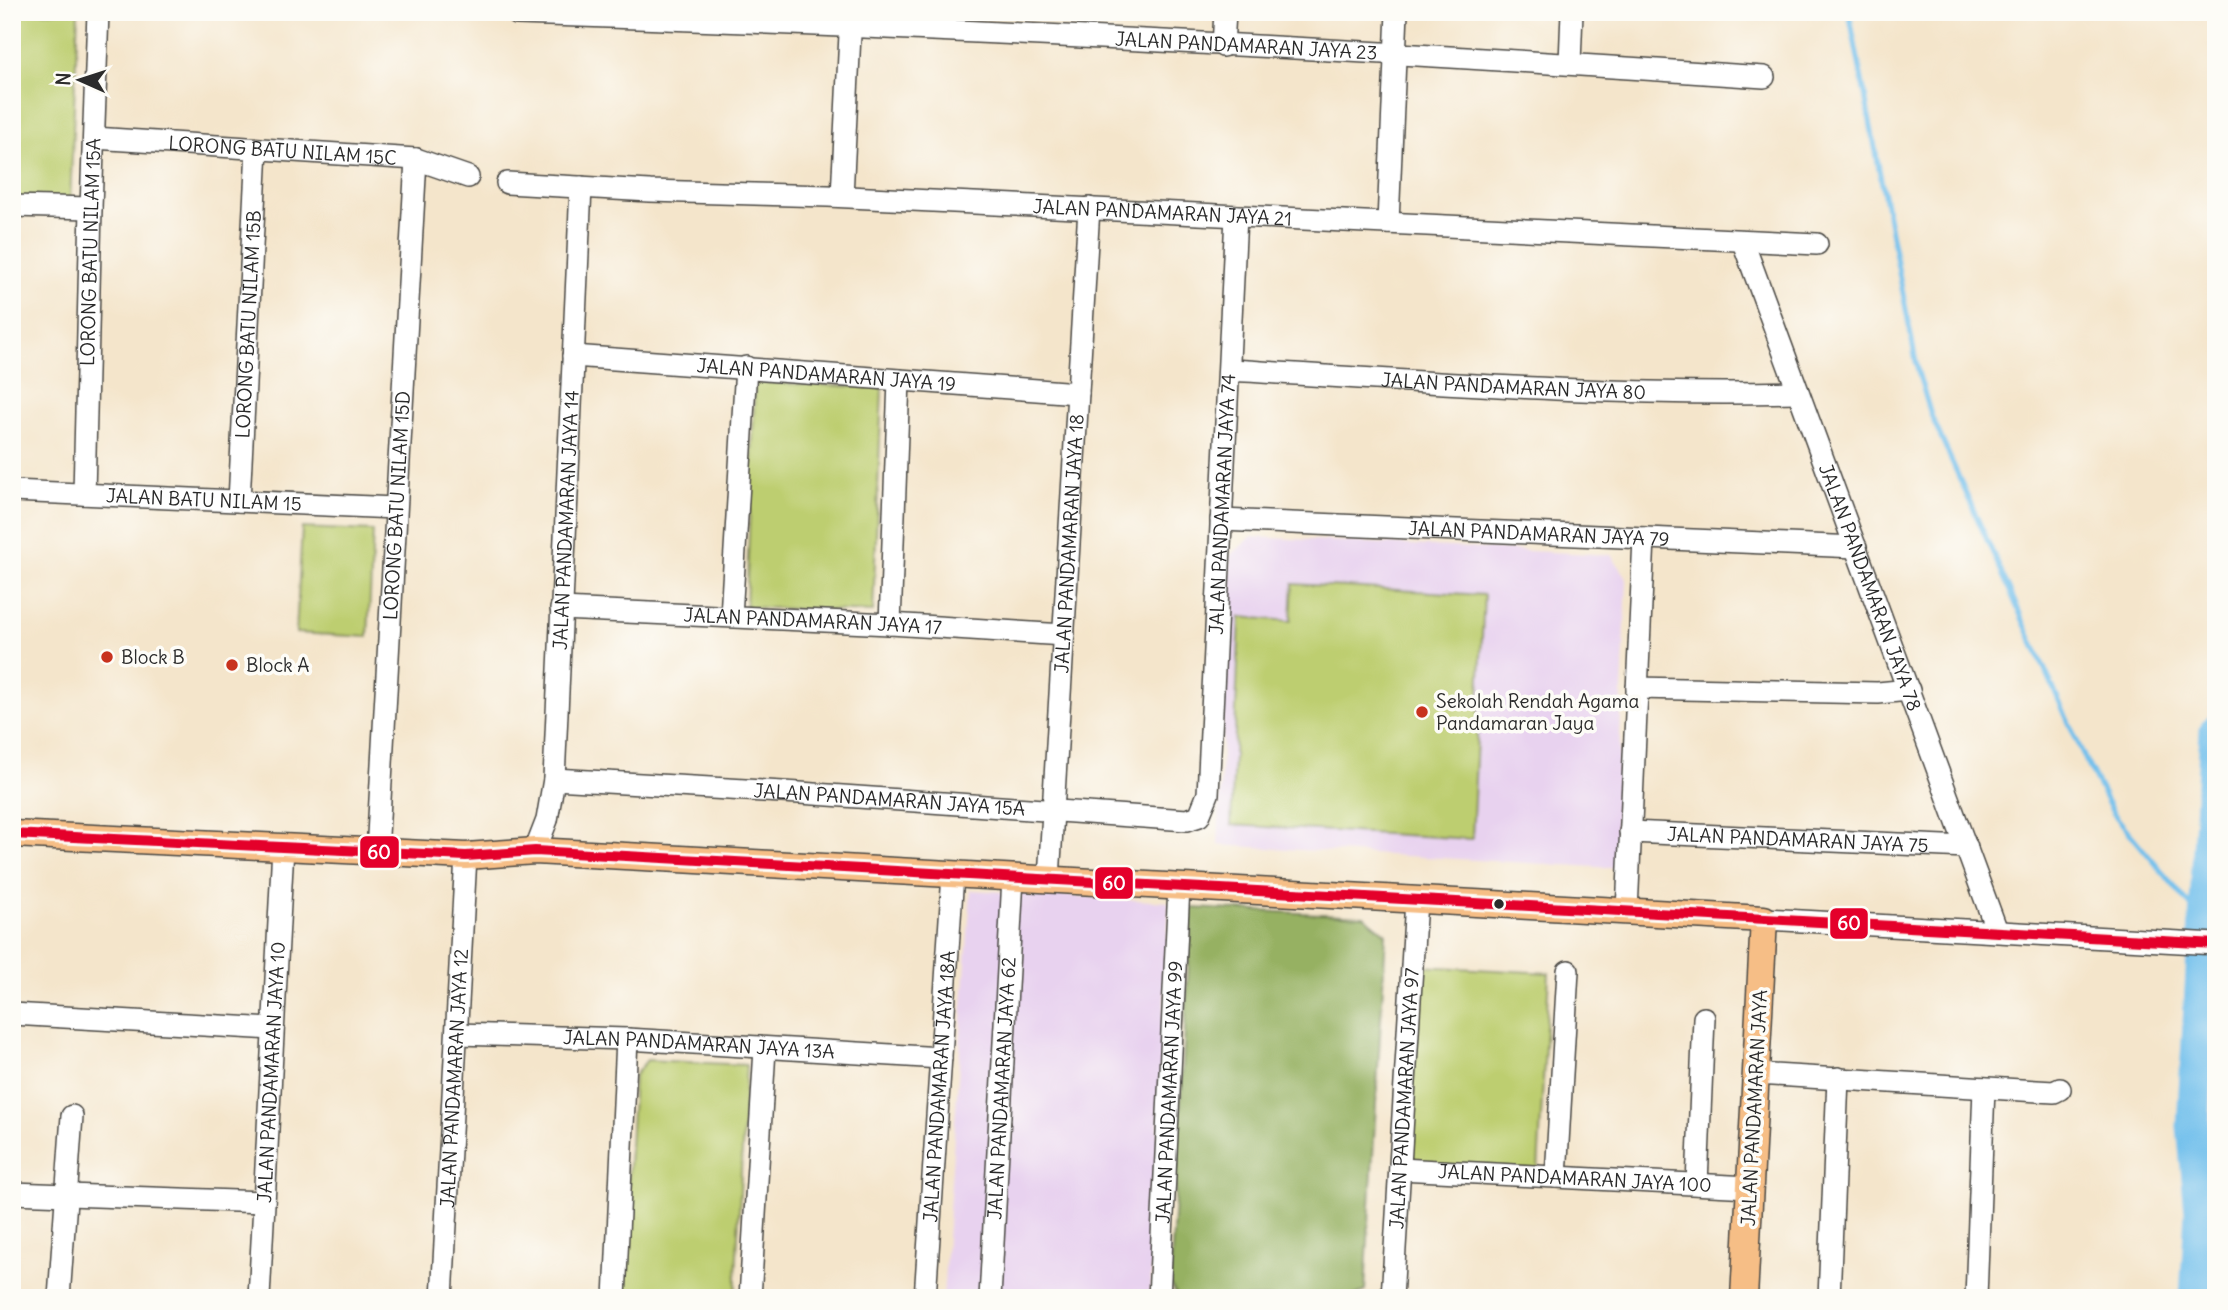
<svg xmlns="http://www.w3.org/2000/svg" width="2228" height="1310" font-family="Delius,sans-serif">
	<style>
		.built { fill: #e8d2ef }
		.green { fill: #bdce70; stroke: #747c4e; stroke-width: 2 }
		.forest { fill: #96b162; stroke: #606e46; stroke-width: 2 }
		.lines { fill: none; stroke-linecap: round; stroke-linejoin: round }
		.stream { stroke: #72c0ec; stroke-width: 5 }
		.river { stroke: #72c0ec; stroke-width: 33 }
		.minor-casing { stroke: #494743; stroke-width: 24 }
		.major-casing { stroke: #494743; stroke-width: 29 }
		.minor { stroke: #fff; stroke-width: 21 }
		.major { stroke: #f6be86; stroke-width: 26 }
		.bus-1-casing { stroke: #fdfcf7; stroke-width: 16 }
		.bus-1 { stroke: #e4002b; stroke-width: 10 }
		.poi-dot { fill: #c8321e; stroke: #fdfcf7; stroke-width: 2.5 }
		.bus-dot { fill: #2b2b2b; stroke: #fdfcf7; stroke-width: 2.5 }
		.labels { text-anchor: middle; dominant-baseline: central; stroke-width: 7; stroke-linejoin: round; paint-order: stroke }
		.street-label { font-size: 19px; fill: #2b2b2b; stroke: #fdfcf7 }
		.poi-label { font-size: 19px; fill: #2b2b2b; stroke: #fdfcf7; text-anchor: start }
		.line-badge { stroke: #fdfcf7; stroke-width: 2.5 }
		.badge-label { font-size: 19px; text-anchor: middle; font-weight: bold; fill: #fff }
	</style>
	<rect width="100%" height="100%" fill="#fdfcf7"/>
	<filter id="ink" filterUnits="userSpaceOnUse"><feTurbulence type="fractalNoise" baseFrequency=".0143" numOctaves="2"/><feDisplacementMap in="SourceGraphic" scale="14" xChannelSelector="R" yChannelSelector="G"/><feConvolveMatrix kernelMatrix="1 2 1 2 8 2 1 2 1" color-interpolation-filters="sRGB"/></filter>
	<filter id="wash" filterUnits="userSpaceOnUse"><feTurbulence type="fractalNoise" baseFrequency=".00686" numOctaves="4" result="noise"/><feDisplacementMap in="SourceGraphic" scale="28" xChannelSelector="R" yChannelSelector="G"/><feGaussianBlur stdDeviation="1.57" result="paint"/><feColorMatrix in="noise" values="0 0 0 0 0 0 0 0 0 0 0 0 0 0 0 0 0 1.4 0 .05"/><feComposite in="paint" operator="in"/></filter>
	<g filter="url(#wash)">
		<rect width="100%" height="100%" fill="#f4e5cb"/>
		<g class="built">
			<path d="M1251 537 1611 555 1627 579 1614 868 1218 845 1230 556Z"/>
			<path d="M971 890 1169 902 1150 1298H943Z"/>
		</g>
		<g class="green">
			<path d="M12 12H78L70 203 12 201Z"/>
			<path d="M755 382 882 388 873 612 746 607Z"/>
			<path d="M302 528 373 531 368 637 296 633Z"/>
			<path d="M1293 584 1484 595 1472 839 1231 825 1240 617 1291 621Z"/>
			<path d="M1420 966 1549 973 1538 1171 1408 1164Z"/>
			<path d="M647 1060 746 1065 735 1298H627L622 1292 634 1076Z"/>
		</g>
		<path class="forest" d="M1192 908 1364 916 1386 934 1365 1291 1350 1298H1179L1170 1284Z"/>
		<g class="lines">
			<path class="stream" d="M1849 12 1918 372 1931 415 2086 761 2113 813 2204 922"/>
			<path class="river" d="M2196 1298 2201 1211 2193 1126 2216 731"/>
		</g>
	</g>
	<g filter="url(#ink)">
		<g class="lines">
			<g class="minor-casing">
				<g id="minor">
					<path id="s1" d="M517 14C933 27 1349 49 1764 77"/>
					<path d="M1223 46 1225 12"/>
					<path d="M1570 63 1572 12"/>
					<path id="s2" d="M94 138 416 159 468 177"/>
					<path id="s3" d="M507 183 650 191 828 196 1817 244"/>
					<path d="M842 196 851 14"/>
					<path d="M12 206 91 208"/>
					<path d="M1388 223 1397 12"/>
					<path id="s4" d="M1743 242 1997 931"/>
					<path id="s5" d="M573 356 1078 393"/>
					<path id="s6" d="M1229 370C1418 381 1609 397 1798 392"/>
					<path id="s7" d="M12 491 395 508"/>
					<path id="s8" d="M84 494 91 208 98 12"/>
					<path id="s9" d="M239 501 257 149"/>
					<path id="s10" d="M1221 520 1856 547"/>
					<path id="s11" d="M561 609 890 624 1064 635"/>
					<path d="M731 616 746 367"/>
					<path d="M890 624 899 380"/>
					<path d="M1637 688 1878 693 1909 690"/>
					<path id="s12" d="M554 779 800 793 1187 820 1199 816 1208 794 1236 216"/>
					<path id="s13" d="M1630 832 1967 847"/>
					<path id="s14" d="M535 851 547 820 554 779 581 187"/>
					<path id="s15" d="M377 853 416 159"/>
					<path id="s16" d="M1049 879 1089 208"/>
					<path d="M1627 911 1644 538"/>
					<path d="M1764 919 2216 944"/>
					<path d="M12 1014 273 1029"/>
					<path id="s17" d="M457 1034 627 1039 941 1058"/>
					<path d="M1756 1074 2054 1092 2060 1089"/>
					<path id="s18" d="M1400 1169 1750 1187"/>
					<path d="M1556 1177 1568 971"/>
					<path d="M1697 1184 1704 1018"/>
					<path d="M12 1193 264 1202"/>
					<path d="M59 1298 72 1116"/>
					<path id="s19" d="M259 1298 283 847"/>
					<path id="s20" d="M442 1298 466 856"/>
					<path d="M615 1298 627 1039"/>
					<path d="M750 1298 765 1049"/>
					<path id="s21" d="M925 1298 953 874"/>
					<path id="s22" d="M990 1298 1013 878"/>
					<path id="s23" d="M1159 1298 1179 887"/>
					<path id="s24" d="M1392 1298 1416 900"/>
					<path d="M1829 1298 1838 1078"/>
					<path d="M1976 1298 1984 1088"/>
				</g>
			</g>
			<g class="major-casing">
				<path id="major" d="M12 834 466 856 535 851 1764 919 1744 1298"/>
			</g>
			<use href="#minor" class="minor"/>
			<use href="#major" class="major"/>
			<g class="bus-1-casing">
				<path id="bus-1" d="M12 834 466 856 535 851 2216 944"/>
			</g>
			<use href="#bus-1" class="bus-1"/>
		</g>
	</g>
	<g class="poi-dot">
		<circle cx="107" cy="657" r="7"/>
		<circle cx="232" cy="665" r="7"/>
		<circle cx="1422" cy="712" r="7"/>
	</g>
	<circle class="bus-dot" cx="1499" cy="904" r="6"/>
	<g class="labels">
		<g class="street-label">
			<text stroke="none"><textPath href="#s1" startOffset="730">JALAN PANDAMARAN JAYA 23</textPath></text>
			<text stroke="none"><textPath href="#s2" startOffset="189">LORONG BATU NILAM 15C</textPath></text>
			<text stroke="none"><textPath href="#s3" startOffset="656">JALAN PANDAMARAN JAYA 21</textPath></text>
			<text stroke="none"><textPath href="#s8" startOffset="242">LORONG BATU NILAM 15A</textPath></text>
			<text stroke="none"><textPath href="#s9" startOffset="177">LORONG BATU NILAM 15B</textPath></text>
			<text stroke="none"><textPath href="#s5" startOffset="254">JALAN PANDAMARAN JAYA 19</textPath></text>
			<text stroke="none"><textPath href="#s6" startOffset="285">JALAN PANDAMARAN JAYA 80</textPath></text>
			<text stroke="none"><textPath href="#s7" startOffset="192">JALAN BATU NILAM 15</textPath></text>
			<text stroke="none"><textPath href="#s12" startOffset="961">JALAN PANDAMARAN JAYA 74</textPath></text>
			<text stroke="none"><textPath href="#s15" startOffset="348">LORONG BATU NILAM 15D</textPath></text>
			<text stroke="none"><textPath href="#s14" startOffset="334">JALAN PANDAMARAN JAYA 14</textPath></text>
			<text stroke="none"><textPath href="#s10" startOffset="318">JALAN PANDAMARAN JAYA 79</textPath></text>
			<text stroke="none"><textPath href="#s16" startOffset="336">JALAN PANDAMARAN JAYA 18</textPath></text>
			<text stroke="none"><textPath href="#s4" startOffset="368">JALAN PANDAMARAN JAYA 78</textPath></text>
			<text stroke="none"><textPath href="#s11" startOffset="252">JALAN PANDAMARAN JAYA 17</textPath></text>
			<text stroke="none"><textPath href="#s12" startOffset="336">JALAN PANDAMARAN JAYA 15A</textPath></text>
			<text stroke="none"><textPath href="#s13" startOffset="168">JALAN PANDAMARAN JAYA 75</textPath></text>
			<text stroke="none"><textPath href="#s17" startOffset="242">JALAN PANDAMARAN JAYA 13A</textPath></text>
			<text stroke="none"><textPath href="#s19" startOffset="226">JALAN PANDAMARAN JAYA 10</textPath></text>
			<text stroke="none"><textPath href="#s20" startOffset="220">JALAN PANDAMARAN JAYA 12</textPath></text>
			<text stroke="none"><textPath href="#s21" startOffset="212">JALAN PANDAMARAN JAYA 18A</textPath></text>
			<text stroke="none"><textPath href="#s22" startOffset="210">JALAN PANDAMARAN JAYA 62</textPath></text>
			<text stroke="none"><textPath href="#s23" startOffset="206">JALAN PANDAMARAN JAYA 99</textPath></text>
			<text stroke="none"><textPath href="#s24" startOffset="200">JALAN PANDAMARAN JAYA 97</textPath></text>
			<text transform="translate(1754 1108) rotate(-87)">JALAN PANDAMARAN JAYA</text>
			<text stroke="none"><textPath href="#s18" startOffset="175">JALAN PANDAMARAN JAYA 100</textPath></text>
		</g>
		<g class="poi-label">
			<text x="121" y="657">Block B</text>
			<text x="246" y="665">Block A</text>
			<text x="1436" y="701">Sekolah Rendah Agama<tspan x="1436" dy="22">Pandamaran Jaya</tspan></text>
		</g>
	</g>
	<g class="line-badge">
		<rect x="359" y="835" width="41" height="34" rx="7" fill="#e4002b"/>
		<rect x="1094" y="866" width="40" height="34" rx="7" fill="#e4002b"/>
		<rect x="1829" y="907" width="40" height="33" rx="7" fill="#e4002b"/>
	</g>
	<g class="badge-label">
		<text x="379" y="859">60</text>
		<text x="1114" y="890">60</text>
		<text x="1849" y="930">60</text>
	</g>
	<rect width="2228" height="1310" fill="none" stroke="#fdfcf7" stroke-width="42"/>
	<g transform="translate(80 80) rotate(273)" stroke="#fdfcf7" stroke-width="5" paint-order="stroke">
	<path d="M0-5L12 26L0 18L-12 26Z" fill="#2b2b2b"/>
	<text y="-10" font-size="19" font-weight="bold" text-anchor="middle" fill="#2b2b2b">N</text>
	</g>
</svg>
